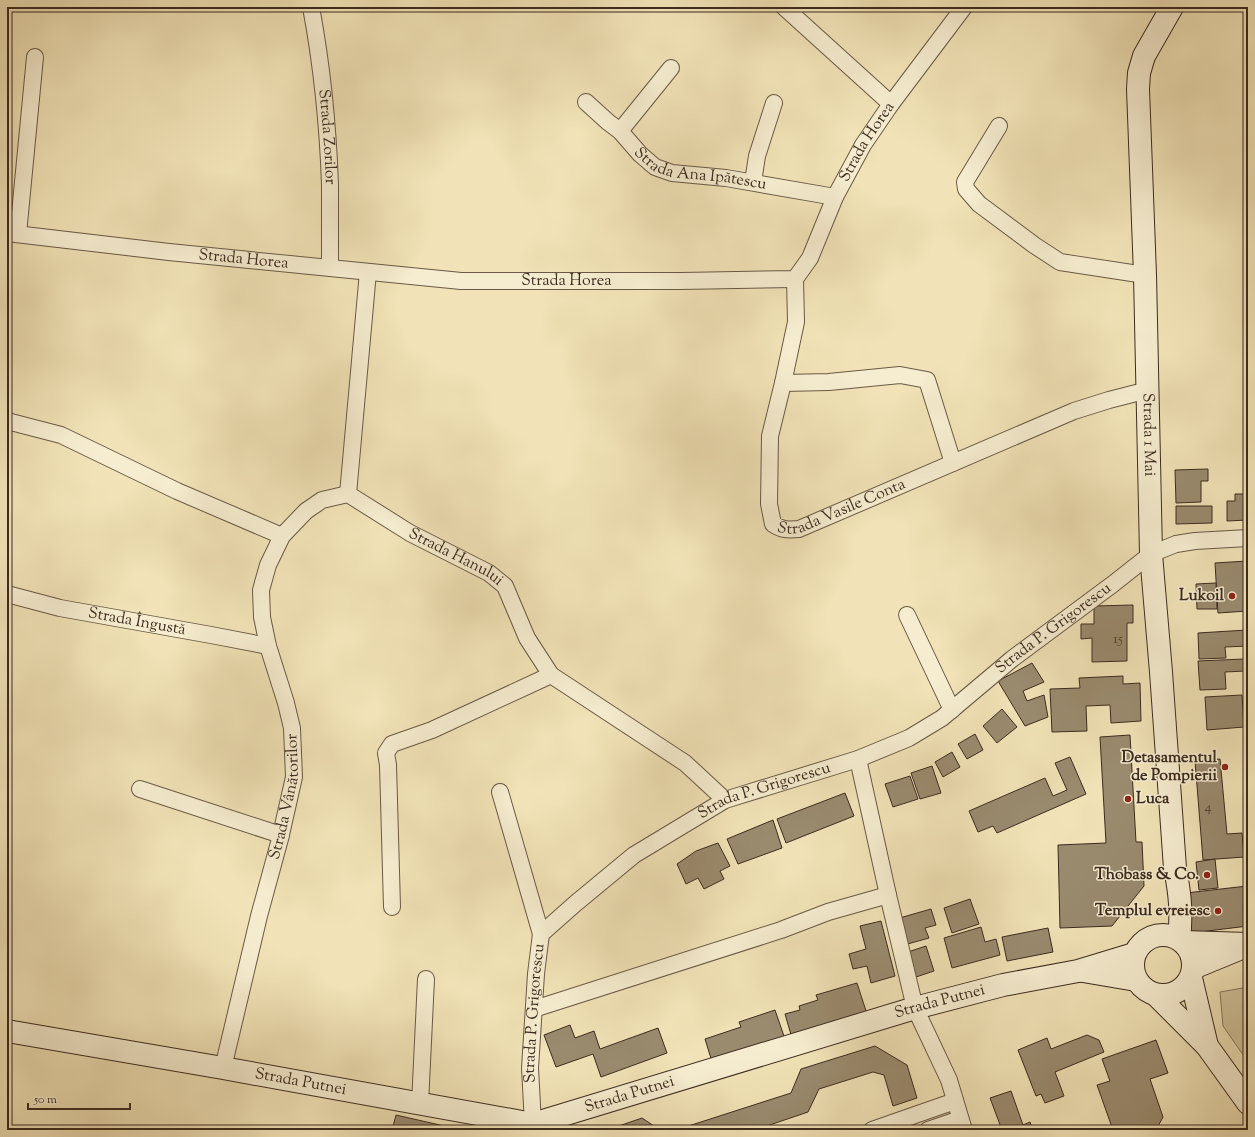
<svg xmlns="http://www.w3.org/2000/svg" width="1255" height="1137" font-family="'Sorts Mill Goudy',serif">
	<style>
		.green { fill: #d2c49d; stroke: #87785e }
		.building { fill: #9a8b6f; stroke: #3c2b20 }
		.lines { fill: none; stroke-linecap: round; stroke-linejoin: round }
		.street-casing { stroke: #695946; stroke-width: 18 }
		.secondary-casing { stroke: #3c2b20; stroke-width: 24 }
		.street { stroke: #f6edd0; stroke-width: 16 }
		.secondary { stroke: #f6edd0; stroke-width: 22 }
		.poi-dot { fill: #8f2418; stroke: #f6edd0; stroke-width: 1.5 }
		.labels { text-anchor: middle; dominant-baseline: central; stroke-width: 3; stroke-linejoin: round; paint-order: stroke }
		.number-label { font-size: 14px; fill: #544334 }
		.street-label { font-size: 16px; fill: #3c2b20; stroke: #f6edd0 }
		.poi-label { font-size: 16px; font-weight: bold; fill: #3c2b20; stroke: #f6edd0; text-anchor: end }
	</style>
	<rect width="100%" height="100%" fill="#f1e3b7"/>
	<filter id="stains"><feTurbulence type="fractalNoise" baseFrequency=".005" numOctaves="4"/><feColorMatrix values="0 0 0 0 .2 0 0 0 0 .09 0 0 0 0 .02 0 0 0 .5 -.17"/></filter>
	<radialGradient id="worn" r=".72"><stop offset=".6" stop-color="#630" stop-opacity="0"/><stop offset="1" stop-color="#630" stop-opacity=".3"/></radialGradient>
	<path class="green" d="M1248 987V1062L1223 1026 1220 992Z"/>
	<g class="building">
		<path d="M1208 469V481H1201V502L1176 503 1175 470Z"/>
		<path d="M1235 494H1248V520L1227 521V501H1235Z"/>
		<path d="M1176 506H1212V523L1176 524Z"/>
		<path d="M1247 561 1248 611 1218 613 1215 563Z"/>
		<path d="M1216 583 1217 609H1197L1196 584Z"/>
		<path d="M1133 605V623H1127V661L1092 662V638L1081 639V624H1094V606Z"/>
		<path d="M1247 630 1248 646 1225 647 1226 658 1199 659 1198 633Z"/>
		<path d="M1244 659 1245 671 1225 672 1226 689 1200 690 1198 661Z"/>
		<path d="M1032 663 1044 682 1023 691 1027 701 1044 695 1048 717 1025 726 998 681Z"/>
		<path d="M1123 676V684L1140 683 1141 721 1111 723 1110 705 1086 706 1087 731 1052 732 1050 689 1080 688 1079 678Z"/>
		<path d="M1242 695 1244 727 1207 730 1205 697Z"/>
		<path d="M1002 709 1017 727 997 743 983 726Z"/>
		<path d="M975 734 983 750 967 759 958 744Z"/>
		<path d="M1130 735 1136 842H1142L1144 886 1112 926 1060 928 1058 845 1106 843 1100 737Z"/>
		<path d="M952 752 960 767 943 777 935 762Z"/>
		<path d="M1070 757 1086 794 997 833 993 826 978 832 969 811 1045 778 1053 796 1067 790 1055 763Z"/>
		<path d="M1220 759 1227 834 1242 833 1244 857 1203 860 1195 761Z"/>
		<path d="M932 766 941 793 920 799 911 773Z"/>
		<path d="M910 776 918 799 893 807 885 784Z"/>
		<path d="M845 793 854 816 786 843 777 819Z"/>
		<path d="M773 820 782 848 738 864 727 839Z"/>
		<path d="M718 843 730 866 720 871 724 879 704 889 698 878 686 884 677 864 696 851Z"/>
		<path d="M1215 859 1218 888 1199 890 1196 862Z"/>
		<path d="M1247 886 1248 926 1191 933 1186 893Z"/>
		<path d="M970 899 979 924 952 933 944 908Z"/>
		<path d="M931 909 936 925 925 928 929 938 904 945 896 919Z"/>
		<path d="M881 921 895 976 871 983 867 966 853 969 849 954 866 949 860 926Z"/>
		<path d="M981 927 985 942 996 939 1000 955 952 968 944 938Z"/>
		<path d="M1048 928 1053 952 1007 961 1002 937Z"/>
		<path d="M926 946 934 971 913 978 905 953Z"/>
		<path d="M857 983 867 1014 792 1038 785 1014 800 1010 799 1006 818 1000 816 995Z"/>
		<path d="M775 1010 786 1042 713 1065 705 1039 741 1027 739 1022Z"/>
		<path d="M570 1025 575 1038 594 1031 600 1049 658 1028 667 1053 601 1077 593 1054 556 1067 544 1035Z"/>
		<path d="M1087 1035 1099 1040 1104 1052 1055 1072 1064 1096 1045 1103 1041 1094 1036 1096 1018 1050 1047 1038 1051 1049Z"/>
		<path d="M1156 1040 1168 1073 1150 1079 1163 1117 1156 1130H1113L1097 1085 1110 1081 1102 1059Z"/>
		<path d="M875 1046 907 1065 917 1098 893 1106 884 1075 873 1072 819 1089 808 1112 755 1130H676L791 1093 801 1069Z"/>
		<path d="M1011 1091 1023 1125 1030 1122 1033 1130H1002L990 1098Z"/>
		<path d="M396 1115 462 1130H392Z"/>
		<path d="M642 1118 660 1130H614L613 1128Z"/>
	</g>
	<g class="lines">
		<g class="street-casing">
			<g id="street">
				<path id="s1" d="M311 7C322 66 328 126 330 185 330 213 330 240 330 267"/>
				<path d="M784 7 891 104"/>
				<path id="s2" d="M586 102 608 122 620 131 640 154 655 167 672 173 726 178 835 197"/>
				<path d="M999 126 965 182 966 189 979 204 1034 245 1060 262 1145 275"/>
				<path d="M620 131 671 68"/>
				<path d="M753 182 757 156 774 103"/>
				<path id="s3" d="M7 233 169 252 461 281H681L795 279 810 258 835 197 863 145 891 104 964 7"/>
				<path d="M18 234 35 57"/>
				<path id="s4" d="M368 272 348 494 410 533 489 573 505 586 527 638 551 675 685 763 725 800"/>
				<path id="s5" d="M795 279 796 322 783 383 770 436 769 504 773 524C782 530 788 530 799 529L1074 411 1109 400 1148 390"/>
				<path d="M783 383 829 382 900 375 927 380 953 463"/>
				<path d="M7 421 61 435 177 491 282 536"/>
				<path id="s6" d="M7 594 60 608 211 635 268 646"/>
				<path d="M907 615 952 710"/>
				<path d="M858 759 888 895 915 1008 949 1080 964 1130"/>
				<path d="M140 789 281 835"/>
				<path d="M500 792 541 934"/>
				<path d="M392 907 388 765 386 753 392 744 432 730 551 675"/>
				<path d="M534 1009 781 930 828 912 888 895"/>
				<path id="s7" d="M223 1068 259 916 280 839 294 777 292 728 286 703 268 646 262 617 261 590 268 565 282 536 306 511 322 500 348 494"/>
				<path d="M420 1104 426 979"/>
				<path id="s8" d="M533 1124 530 1068 536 974 541 934 576 903 634 855 725 800 858 759 909 738 942 718 1012 659 1113 584 1151 554 1176 544 1195 541 1248 538"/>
				<path d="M872 1130 955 1101"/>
				<path d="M928 1130 960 1119"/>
			</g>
		</g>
		<g class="secondary-casing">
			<g id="secondary">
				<path id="s9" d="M1172 7 1144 56 1139 73 1138 89 1145 275 1151 554 1161 672 1175 868C1180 894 1182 913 1179 939"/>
				<circle cx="1163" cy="965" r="30"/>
				<path d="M1183 942 1248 944"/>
				<path d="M1193 968 1244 947"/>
				<path d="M1083 971 1136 980"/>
				<path d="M1191 978 1207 1046"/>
				<path d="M1156 995 1207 1046 1248 1103"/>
				<path id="s10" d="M7 1031 223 1068 533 1124 915 1008 1003 985 1078 971 1134 954"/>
			</g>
		</g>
		<use href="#street" class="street"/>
		<use href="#secondary" class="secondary"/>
	</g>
	<g class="poi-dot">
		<circle cx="1232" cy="596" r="4"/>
		<circle cx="1225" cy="767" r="4"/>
		<circle cx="1128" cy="799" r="4"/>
		<circle cx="1207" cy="875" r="4"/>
		<circle cx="1218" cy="911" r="4"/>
	</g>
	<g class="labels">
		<g class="number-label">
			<text x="1118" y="640">15</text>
			<text x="1208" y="808">4</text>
		</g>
		<g class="street-label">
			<text stroke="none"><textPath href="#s1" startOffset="131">Strada Zorilor</textPath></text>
			<text stroke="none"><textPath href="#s3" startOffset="946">Strada Horea</textPath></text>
			<text stroke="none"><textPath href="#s2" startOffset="139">Strada Ana Ipătescu</textPath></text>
			<text stroke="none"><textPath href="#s3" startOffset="238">Strada Horea</textPath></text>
			<text stroke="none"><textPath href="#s3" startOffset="562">Strada Horea</textPath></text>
			<text stroke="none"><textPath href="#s9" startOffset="436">Strada 1 Mai</textPath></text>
			<text stroke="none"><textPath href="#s5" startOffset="322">Strada Vasile Conta</textPath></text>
			<text stroke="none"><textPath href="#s4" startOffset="348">Strada Hanului</textPath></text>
			<text stroke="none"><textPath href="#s6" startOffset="133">Strada Îngustă</textPath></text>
			<text stroke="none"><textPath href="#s8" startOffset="795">Strada P. Grigorescu</textPath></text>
			<text stroke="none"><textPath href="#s8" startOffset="459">Strada P. Grigorescu</textPath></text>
			<text stroke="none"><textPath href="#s7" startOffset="279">Strada Vânătorilor</textPath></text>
			<text stroke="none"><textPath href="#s10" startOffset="959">Strada Putnei</textPath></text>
			<text stroke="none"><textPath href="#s8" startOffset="111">Strada P. Grigorescu</textPath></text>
			<text stroke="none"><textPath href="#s10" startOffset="298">Strada Putnei</textPath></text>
			<text stroke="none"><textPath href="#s10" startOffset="635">Strada Putnei</textPath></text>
		</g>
		<g class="poi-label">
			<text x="1224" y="596">Lukoil</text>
			<text x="1217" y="758">Detasamentul<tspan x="1217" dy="18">de Pompierii</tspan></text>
			<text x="1136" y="799" text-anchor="start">Luca</text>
			<text x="1199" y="875">Thobass &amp; Co.</text>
			<text x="1210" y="911">Templul evreiesc</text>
		</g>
	</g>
	<rect width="1255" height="1137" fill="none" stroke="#f1e3b7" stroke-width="24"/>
	<rect x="8" y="8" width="1239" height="1121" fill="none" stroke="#3c2b20" stroke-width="2"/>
	<rect x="12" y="12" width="1231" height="1113" fill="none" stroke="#3c2b20"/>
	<path d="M28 1103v6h102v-6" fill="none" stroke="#3c2b20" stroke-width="2"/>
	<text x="34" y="1103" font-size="12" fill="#3c2b20" stroke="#f6edd0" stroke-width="3" paint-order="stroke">50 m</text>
	<rect width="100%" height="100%" filter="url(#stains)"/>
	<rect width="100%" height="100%" fill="url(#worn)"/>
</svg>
